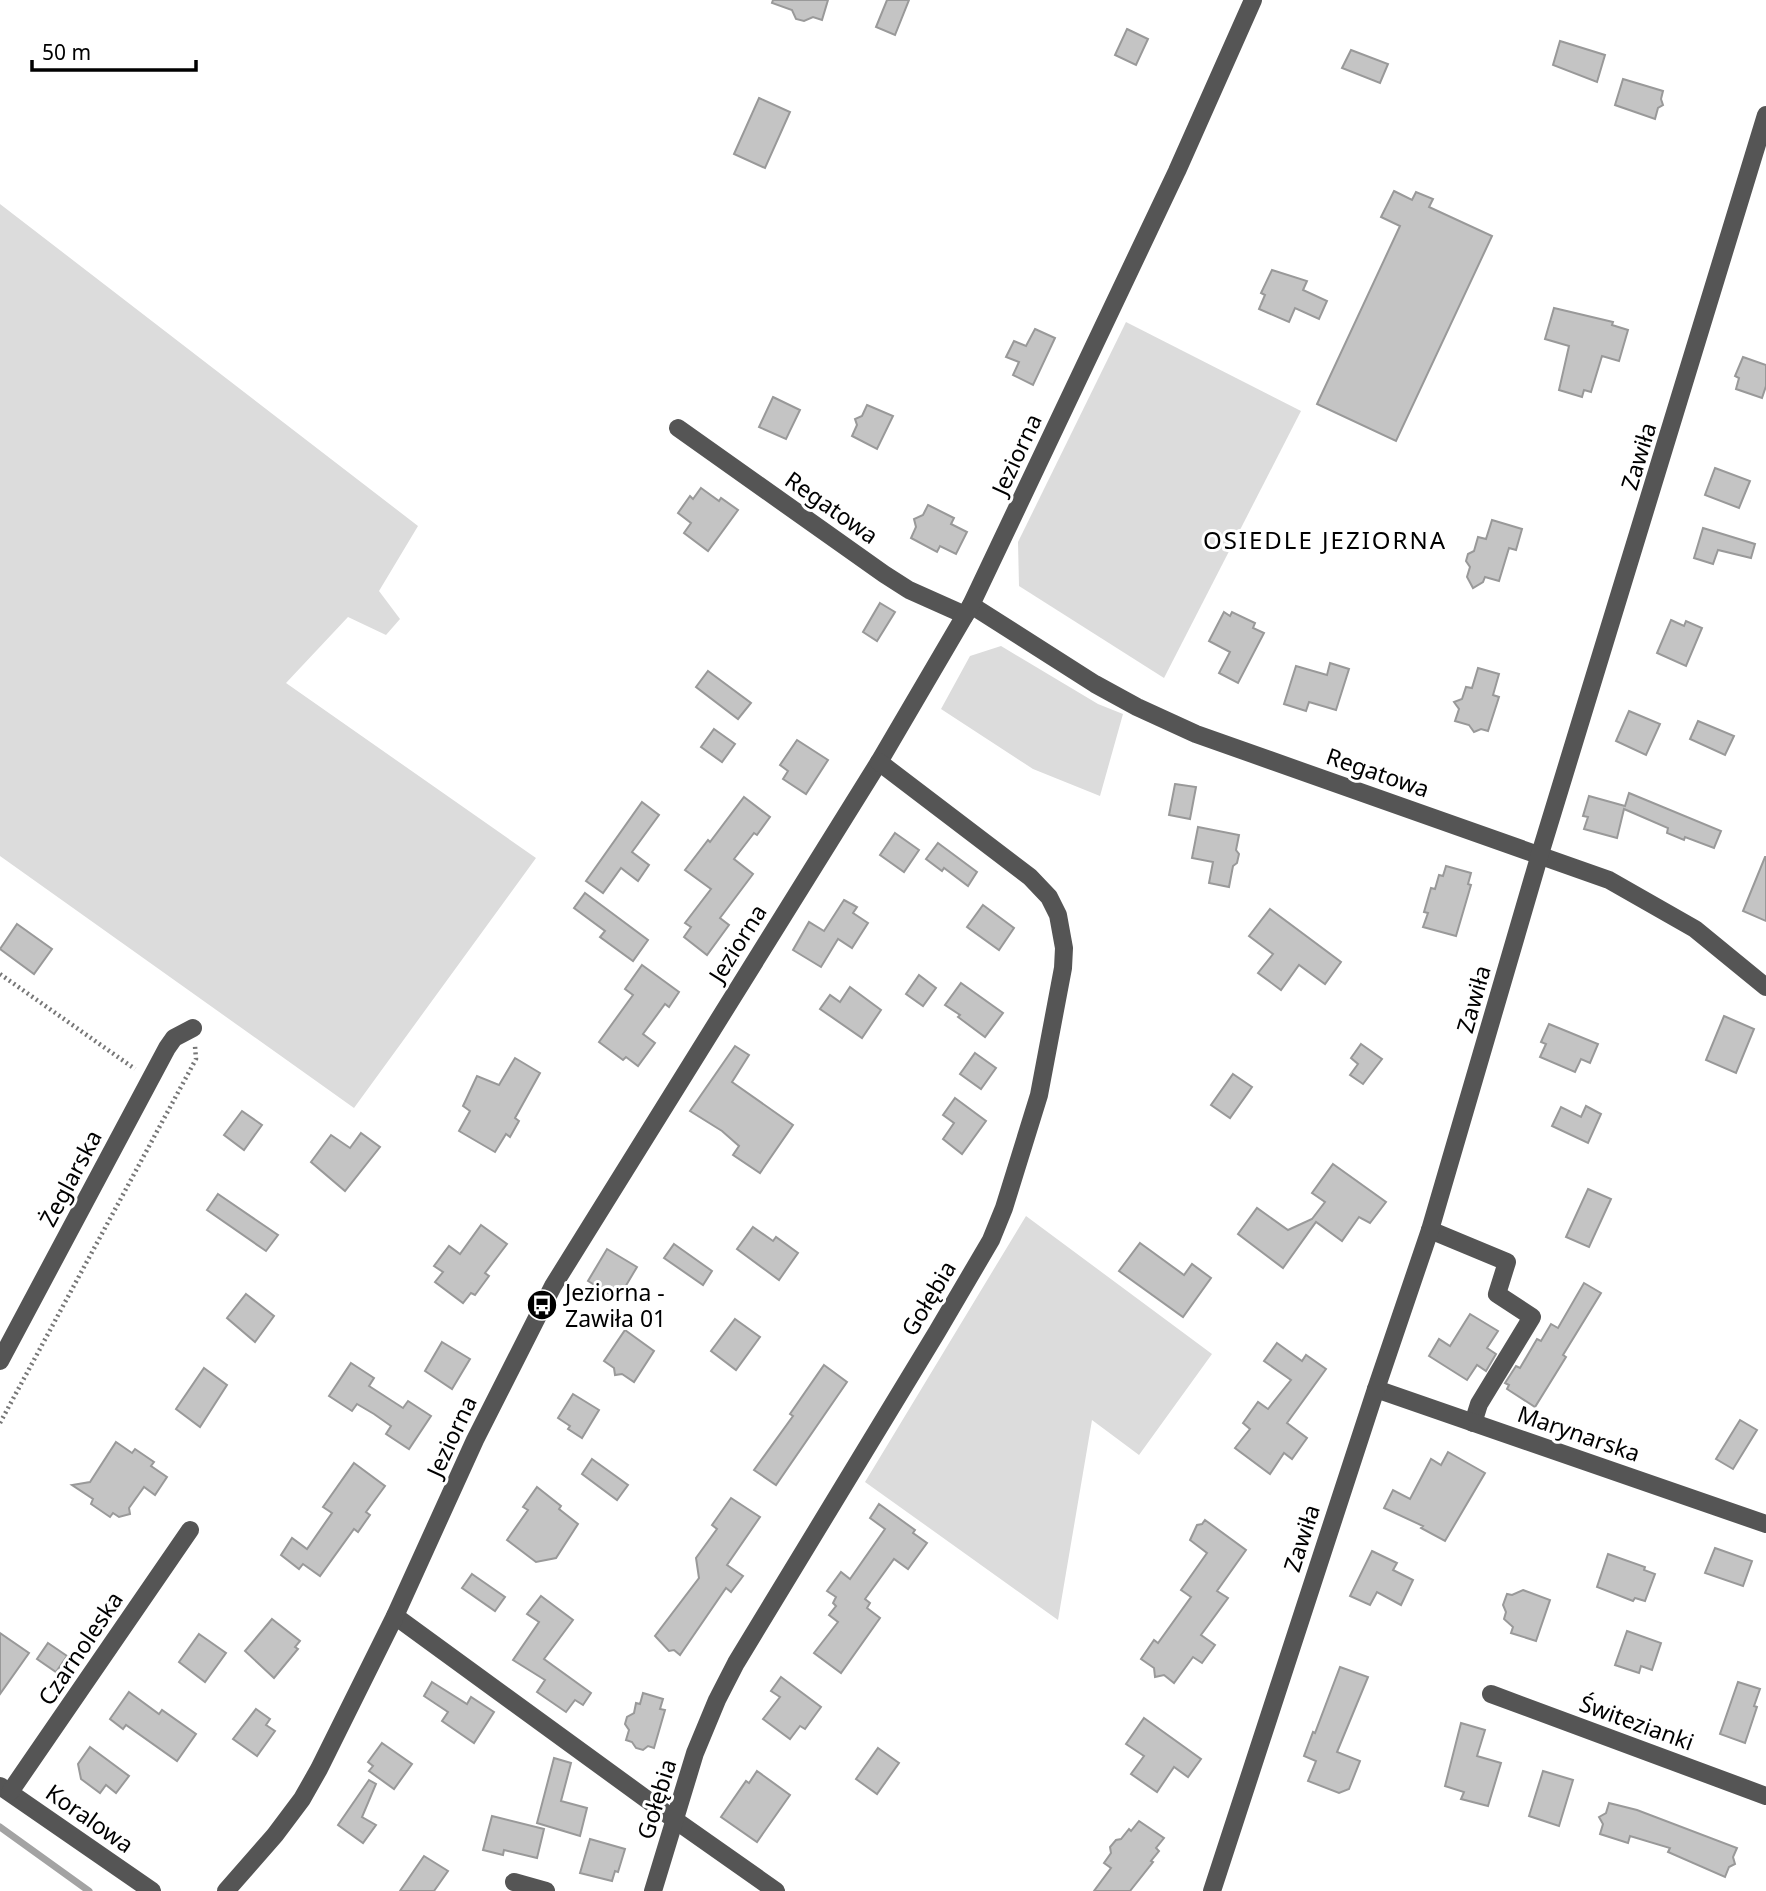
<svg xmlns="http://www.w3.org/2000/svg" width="1766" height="1891" font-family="'Noto Sans',sans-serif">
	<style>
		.green { fill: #dcdcdc }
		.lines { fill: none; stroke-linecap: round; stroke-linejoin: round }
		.stream { stroke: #a3a3a3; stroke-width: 7 }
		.building { fill: #c4c4c4; stroke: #999; stroke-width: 2 }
		.path { stroke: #777; stroke-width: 4.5; stroke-dasharray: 2 3.5; stroke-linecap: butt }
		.minor { stroke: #555; stroke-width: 18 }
		.labels { text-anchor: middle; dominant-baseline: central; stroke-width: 6; stroke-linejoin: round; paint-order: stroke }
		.street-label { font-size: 23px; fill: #000; stroke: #fff }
		.poi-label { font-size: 23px; fill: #000; stroke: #fff; text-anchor: start }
		.neighbourhood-label { font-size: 24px; letter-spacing: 2px; fill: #000; stroke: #fff }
	</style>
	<rect width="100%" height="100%" fill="#fff"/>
	<g class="green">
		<path d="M0 204 418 526 379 591 400 619 386 635 348 617 286 683 536 858 354 1108 0 856Z"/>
		<path d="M1126 322 1301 411 1164 678 1019 586 1018 542Z"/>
		<path d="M1001 646 1098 704 1123 714 1100 796 1033 769 941 709 970 656Z"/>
		<path d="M1026 1216 1212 1354 1139 1455 1092 1420 1058 1620 865 1482Z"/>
	</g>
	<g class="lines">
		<path class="stream" d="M0 1827 89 1891"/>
	</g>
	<g class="building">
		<path d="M773 0H828L822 20 813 17 804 21 796 19 792 10 772 3Z"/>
		<path d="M887 0H909L895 35 876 27Z"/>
		<path d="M1127 29 1148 39 1136 65 1115 55Z"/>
		<path d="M1560 41 1605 55 1597 82 1553 65Z"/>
		<path d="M1351 50 1388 64 1380 83 1342 68Z"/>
		<path d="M1623 79 1663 91 1661 99 1663 105 1658 108 1655 119 1615 105Z"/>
		<path d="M759 98 790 112 765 168 734 154Z"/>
		<path d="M1394 191 1412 200 1416 192 1433 199 1429 207 1492 236 1396 441 1317 404 1400 226 1381 217Z"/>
		<path d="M1272 270 1307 281 1303 290 1327 301 1319 319 1295 308 1289 322 1259 309 1265 295 1261 293Z"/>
		<path d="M1554 308 1613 322 1612 325 1628 330 1619 361 1602 356 1591 392 1584 390 1582 397 1559 390 1569 346 1545 339Z"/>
		<path d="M1035 329 1055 338 1033 385 1013 375 1019 362 1006 357 1014 341 1026 346Z"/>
		<path d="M1743 357 1766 365V386L1762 398 1736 389 1739 378 1735 376Z"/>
		<path d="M773 397 800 410 786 439 759 427Z"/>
		<path d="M867 405 893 416 877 449 852 436 857 425 855 419 862 416Z"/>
		<path d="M1715 468 1750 481 1739 508 1705 495Z"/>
		<path d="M701 488 719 501 721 498 738 510 708 551 684 533 691 523 678 513 690 496 693 499Z"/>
		<path d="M928 505 954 518 951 524 967 532 956 554 940 546 937 552 911 538 916 527 914 519 923 515Z"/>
		<path d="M1492 520 1522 529 1516 550 1509 548 1499 581 1485 577 1483 582 1473 588 1467 577 1470 567 1466 561 1468 554 1474 551 1478 537 1486 539Z"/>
		<path d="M1703 528 1755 544 1751 558 1718 550 1713 564 1694 558Z"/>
		<path d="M880 603 895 612 877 641 863 632Z"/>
		<path d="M1224 612 1230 616 1232 612 1255 623 1253 628 1264 633 1238 683 1219 673 1230 652 1209 641Z"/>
		<path d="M1671 620 1684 626 1686 621 1702 628 1686 666 1657 653Z"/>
		<path d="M1330 663 1349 669 1336 710 1309 702 1306 711 1284 704 1296 666 1327 675Z"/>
		<path d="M1478 668 1499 674 1493 695 1499 697 1488 731 1481 729 1474 732 1469 725 1455 721 1459 709 1454 702 1462 699 1466 687 1472 688Z"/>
		<path d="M708 671 751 703 738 719 696 687Z"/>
		<path d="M1629 711 1660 724 1646 755 1616 741Z"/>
		<path d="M1698 721 1734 736 1725 755 1690 739Z"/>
		<path d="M714 729 735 744 722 762 701 747Z"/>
		<path d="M797 740 828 760 806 794 783 779 788 771 780 765Z"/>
		<path d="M1175 784 1196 787 1190 819 1169 815Z"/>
		<path d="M1629 793 1721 831 1714 848 1685 837 1684 840 1667 833 1668 828 1624 809 1617 838 1584 829 1588 817 1583 816 1589 796 1625 806Z"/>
		<path d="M744 797 770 817 757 835 754 833 734 859 753 874 720 918 729 925 707 955 684 937 691 927 685 923 711 889 685 870 708 840 710 842Z"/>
		<path d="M642 802 659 815 632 852 649 865 638 881 621 868 603 893 586 881Z"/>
		<path d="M1198 827 1239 835 1236 850 1239 854 1237 863 1233 866 1229 887 1209 883 1213 862 1192 858Z"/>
		<path d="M895 833 919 850 904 872 880 855Z"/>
		<path d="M938 843 977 872 968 886 944 868 942 871 926 859Z"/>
		<path d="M1765 857H1766V921L1743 911Z"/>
		<path d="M1446 866 1471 873 1468 884 1471 885 1456 936 1423 927 1428 913 1424 912 1431 888 1435 889 1439 875 1443 876Z"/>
		<path d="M585 893 648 940 633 961 600 937 605 931 574 908Z"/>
		<path d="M844 900 857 907 853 913 868 923 852 948 838 939 821 967 793 950 809 922 824 931Z"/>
		<path d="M983 905 1014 928 999 950 967 927Z"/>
		<path d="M1270 909 1341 962 1325 984 1299 965 1281 990 1258 973 1273 954 1249 936Z"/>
		<path d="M17 924 52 949 34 974 0 949Z"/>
		<path d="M642 965 679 992 669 1007 665 1004 643 1034 655 1043 638 1066 626 1057 623 1060 599 1042 633 995 625 989Z"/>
		<path d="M919 975 936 988 923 1006 906 994Z"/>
		<path d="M961 983 1003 1013 985 1037 958 1017 960 1015 945 1005Z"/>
		<path d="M850 987 881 1010 862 1038 820 1009 830 995 840 1002Z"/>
		<path d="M1724 1016 1754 1029 1736 1073 1706 1060Z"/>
		<path d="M1549 1024 1598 1044 1590 1063 1581 1059 1575 1072 1540 1057 1546 1044 1541 1042Z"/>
		<path d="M1361 1044 1382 1059 1363 1084 1350 1075 1358 1064 1351 1058Z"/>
		<path d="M735 1046 749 1055 732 1082 793 1125 760 1173 733 1155 739 1146 722 1131 690 1111Z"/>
		<path d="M975 1053 996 1068 981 1089 960 1074Z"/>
		<path d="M515 1058 540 1073 515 1118 519 1121 510 1137 506 1134 495 1152 459 1131 470 1111 463 1106 477 1076 499 1085Z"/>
		<path d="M1233 1074 1252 1087 1230 1118 1211 1105Z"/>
		<path d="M955 1098 986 1121 962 1154 943 1139 954 1123 943 1115Z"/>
		<path d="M1586 1106 1601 1114 1588 1143 1552 1126 1561 1107 1581 1117Z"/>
		<path d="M242 1111 262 1125 244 1150 224 1135Z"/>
		<path d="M361 1133 380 1147 345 1191 311 1162 331 1135 350 1148Z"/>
		<path d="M1333 1164 1386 1202 1370 1223 1359 1217 1342 1241 1316 1222 1283 1268 1238 1234 1257 1208 1288 1230 1312 1219 1325 1202 1312 1193Z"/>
		<path d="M1588 1189 1611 1199 1589 1247 1566 1237Z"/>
		<path d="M218 1194 278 1235 266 1251 207 1210Z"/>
		<path d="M481 1225 507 1244 485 1273 489 1276 475 1295 471 1293 463 1303 435 1282 443 1272 434 1266 449 1246 460 1254Z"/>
		<path d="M753 1227 773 1241 776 1237 798 1253 779 1280 737 1249Z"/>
		<path d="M1140 1243 1184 1275 1192 1264 1211 1278 1183 1317 1119 1271Z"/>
		<path d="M674 1244 712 1271 703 1285 664 1258Z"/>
		<path d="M607 1249 637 1267 618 1299 588 1281Z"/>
		<path d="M1584 1283 1601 1293 1563 1355 1566 1357 1535 1407 1507 1389 1509 1385 1505 1383 1516 1366 1520 1368 1537 1339 1541 1341 1551 1324 1558 1328Z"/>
		<path d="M246 1294 274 1316 255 1342 227 1318Z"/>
		<path d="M1470 1314 1498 1331 1487 1348 1496 1354 1486 1371 1477 1365 1467 1380 1429 1356 1439 1339 1450 1346Z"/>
		<path d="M735 1319 760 1337 736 1370 711 1351Z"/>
		<path d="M625 1330 654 1351 634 1382 622 1374 615 1375 614 1368 604 1361Z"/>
		<path d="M442 1342 470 1359 452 1389 425 1371Z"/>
		<path d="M1277 1343 1302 1361 1306 1355 1326 1369 1287 1423 1307 1438 1292 1459 1284 1453 1270 1474 1235 1448 1250 1429 1243 1423 1258 1402 1268 1409 1291 1380 1264 1361Z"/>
		<path d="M351 1363 374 1378 369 1386 403 1408 408 1401 431 1416 409 1449 386 1434 391 1426 374 1414 357 1404 352 1411 329 1396Z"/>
		<path d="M824 1365 847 1382 776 1485 754 1470 793 1416 790 1414Z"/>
		<path d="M204 1368 227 1385 200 1427 176 1409Z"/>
		<path d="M573 1394 599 1410 582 1438 568 1429 570 1426 558 1418Z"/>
		<path d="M1740 1420 1757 1430 1733 1469 1716 1459Z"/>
		<path d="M116 1442 132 1453 135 1449 154 1462 151 1466 167 1477 155 1495 144 1487 129 1508 130 1514 119 1517 113 1513 110 1517 91 1504 93 1499 72 1485 90 1482Z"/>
		<path d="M1448 1452 1485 1473 1445 1541 1421 1528 1423 1526 1384 1508 1393 1490 1410 1499 1431 1459 1441 1465Z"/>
		<path d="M592 1459 628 1485 617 1500 582 1474Z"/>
		<path d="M354 1463 385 1486 366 1512 370 1515 358 1532 354 1529 320 1576 303 1564 299 1569 281 1555 292 1538 307 1549 332 1513 323 1507Z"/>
		<path d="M537 1487 561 1506 559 1509 578 1524 556 1558 536 1562 507 1540 528 1510 523 1507Z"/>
		<path d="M731 1498 760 1517 727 1565 743 1576 731 1592 726 1588 680 1655 674 1650 669 1651 655 1636 699 1578 696 1558 717 1529 712 1525Z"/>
		<path d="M879 1504 915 1530 913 1533 927 1543 908 1569 894 1559 865 1599 870 1603 867 1608 880 1618 841 1673 814 1653 838 1622 829 1615 836 1606 833 1603 836 1597 827 1591 841 1572 850 1579 885 1529 870 1518Z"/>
		<path d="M1205 1520 1246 1550 1217 1591 1228 1598 1201 1635 1215 1645 1202 1663 1193 1657 1174 1683 1164 1675 1155 1677 1154 1668 1141 1659 1154 1640 1158 1643 1191 1597 1181 1590 1207 1553 1190 1540 1197 1525 1202 1524Z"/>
		<path d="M1715 1548 1752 1561 1743 1586 1705 1573Z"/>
		<path d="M1372 1551 1397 1563 1393 1570 1413 1580 1401 1605 1377 1592 1370 1605 1350 1596Z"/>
		<path d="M1608 1554 1645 1567 1644 1570 1655 1574 1645 1601 1635 1598 1633 1601 1597 1587Z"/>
		<path d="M472 1574 505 1597 495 1611 462 1588Z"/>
		<path d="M1523 1590 1550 1600 1536 1641 1511 1633 1513 1627 1504 1619 1506 1612 1503 1605 1507 1594 1512 1595Z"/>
		<path d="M541 1596 573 1620 544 1659 591 1693 583 1705 575 1700 566 1712 537 1692 545 1680 513 1660 539 1622 527 1614Z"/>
		<path d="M272 1619 300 1641 295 1647 298 1649 274 1678 245 1651Z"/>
		<path d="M1627 1631 1661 1643 1652 1670 1641 1666 1639 1673 1615 1665Z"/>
		<path d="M0 1633 29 1653 0 1694Z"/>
		<path d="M199 1634 226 1653 205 1682 179 1662Z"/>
		<path d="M48 1643 67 1656 56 1672 37 1659Z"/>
		<path d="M1340 1667 1368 1677 1337 1752 1360 1761 1349 1789 1339 1793 1308 1781 1316 1761 1304 1756 1313 1732 1315 1733Z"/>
		<path d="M781 1677 821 1707 805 1729 800 1726 790 1739 763 1719 780 1697 771 1691Z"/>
		<path d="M432 1682 467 1704 471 1697 494 1712 474 1743 442 1721 448 1712 424 1696Z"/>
		<path d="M1738 1682 1760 1689 1754 1706 1757 1707 1745 1743 1720 1734Z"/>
		<path d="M129 1692 159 1714 162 1710 196 1734 177 1761 126 1725 123 1729 110 1719Z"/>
		<path d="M643 1693 663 1699 660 1709 665 1710 654 1748 648 1746 643 1750 636 1748 632 1742 626 1740 629 1730 625 1724 627 1717 634 1713 636 1703 640 1704Z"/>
		<path d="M256 1709 270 1719 266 1725 275 1731 257 1756 233 1739Z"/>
		<path d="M1144 1718 1201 1759 1188 1777 1174 1767 1157 1792 1131 1774 1144 1756 1126 1744Z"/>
		<path d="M1461 1723 1485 1730 1477 1756 1501 1763 1488 1806 1461 1799 1464 1792 1445 1786Z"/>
		<path d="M382 1743 412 1764 394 1789 369 1771 373 1766 368 1762Z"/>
		<path d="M90 1747 129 1776 116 1793 106 1785 100 1793 81 1779 78 1764Z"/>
		<path d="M878 1748 899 1763 877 1794 856 1779Z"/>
		<path d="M554 1758 571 1763 561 1801 587 1808 580 1836 537 1823Z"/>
		<path d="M757 1771 790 1795 757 1842 721 1817 746 1781 749 1783Z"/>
		<path d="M1543 1771 1573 1780 1559 1826 1529 1816Z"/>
		<path d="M369 1780 376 1784 362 1817 376 1825 363 1843 338 1825Z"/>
		<path d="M1609 1803 1637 1810 1737 1848 1733 1857 1735 1864 1729 1867 1725 1877 1668 1852 1670 1848 1630 1836 1628 1843 1600 1834 1603 1824 1599 1817 1606 1813Z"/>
		<path d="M492 1816 544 1829 537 1858 504 1850 503 1855 483 1850Z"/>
		<path d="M1139 1821 1164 1838 1156 1848 1159 1851 1151 1861 1153 1862 1130 1891H1094L1111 1868 1104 1863 1111 1853 1110 1847 1116 1840 1121 1839 1129 1829 1131 1831Z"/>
		<path d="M590 1839 625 1849 618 1872 615 1871 612 1881 580 1873Z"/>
		<path d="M424 1856 448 1871 434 1891H400Z"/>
	</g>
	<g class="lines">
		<g class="path">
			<path d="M0 974 135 1069"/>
			<path d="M0 1423 196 1059 195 1046"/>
		</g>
		<g class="minor">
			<path d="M678 428 884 574 909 590 965 615"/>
			<path d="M971 605 1095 684 1137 707 1196 734 1609 880 1695 929 1766 987"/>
			<path d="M1430 1230 1507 1262 1497 1294 1532 1317 1479 1404 1473 1423"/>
			<path d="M0 1361 167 1048 174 1038 193 1028"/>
			<path d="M1376 1389 1766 1524"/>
			<path d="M395 1616 675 1820 776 1891"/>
			<path d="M1491 1694 1766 1796"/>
			<path d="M0 1786 152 1891"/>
			<path d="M10 1792 190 1530"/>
			<path d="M514 1882 546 1891"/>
			<path d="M226 1891 275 1835 302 1799 319 1769 395 1616 475 1440 553 1286 879 762 971 605 1177 171 1253 0"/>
			<path d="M653 1891 695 1753 717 1700 736 1663 937 1332 991 1240 1004 1208 1039 1095 1063 968 1064 948 1058 915 1049 897 1030 877 879 762"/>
			<path d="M1212 1891 1376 1389 1430 1230 1540 854 1766 115"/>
		</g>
	</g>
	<defs>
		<g id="bus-disc" transform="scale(1.575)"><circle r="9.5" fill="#000" stroke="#fff"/><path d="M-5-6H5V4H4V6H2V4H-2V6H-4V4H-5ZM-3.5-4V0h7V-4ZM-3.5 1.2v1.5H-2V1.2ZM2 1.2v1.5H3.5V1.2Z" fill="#fff"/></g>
	</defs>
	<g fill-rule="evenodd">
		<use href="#bus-disc" x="542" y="1305"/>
	</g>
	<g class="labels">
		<g class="street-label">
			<text transform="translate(1016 454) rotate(-65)">Jeziorna</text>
			<text transform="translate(1638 456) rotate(-73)">Zawiła</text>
			<text transform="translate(832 507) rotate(35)">Regatowa</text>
			<text transform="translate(1378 772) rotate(19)">Regatowa</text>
			<text transform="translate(737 943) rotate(-58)">Jeziorna</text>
			<text transform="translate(1473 999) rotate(-74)">Zawiła</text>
			<text transform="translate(70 1178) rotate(-62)">Żeglarska</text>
			<text transform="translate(928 1298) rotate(-59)">Gołębia</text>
			<text transform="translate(1579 1433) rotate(19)">Marynarska</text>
			<text transform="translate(451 1436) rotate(-65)">Jeziorna</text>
			<text transform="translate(1301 1538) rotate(-72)">Zawiła</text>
			<text transform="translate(80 1648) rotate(-56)">Czarnoleska</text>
			<text transform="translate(1637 1722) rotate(20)">Świtezianki</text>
			<text transform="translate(656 1799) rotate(-73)">Gołębia</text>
			<text transform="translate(90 1818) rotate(35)">Koralowa</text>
		</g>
		<g class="poi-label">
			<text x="565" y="1292">Jeziorna -<tspan x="565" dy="26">Zawiła 01</tspan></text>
		</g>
		<g class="neighbourhood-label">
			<text x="1325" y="539">OSIEDLE JEZIORNA</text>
		</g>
	</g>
	<path d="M32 60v10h164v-10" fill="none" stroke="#000000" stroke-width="3.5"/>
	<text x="42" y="60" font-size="21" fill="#000000" stroke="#ffffff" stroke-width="5" paint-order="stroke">50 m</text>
</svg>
